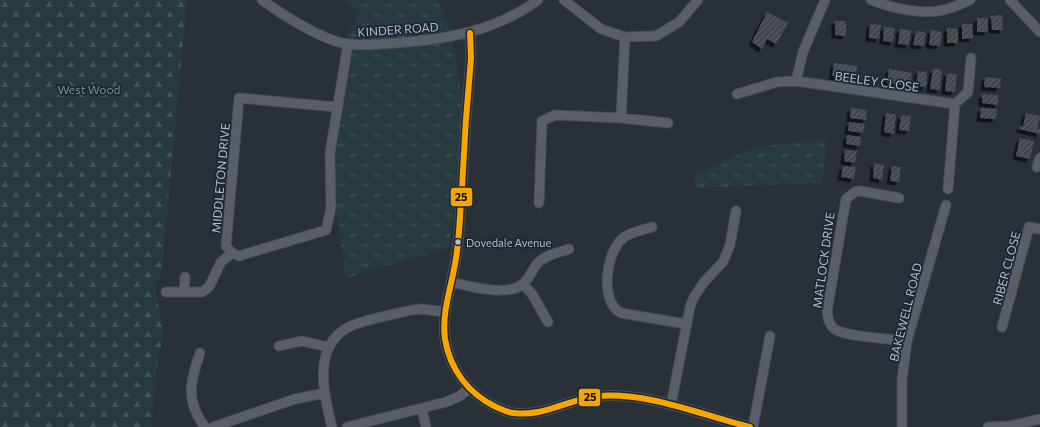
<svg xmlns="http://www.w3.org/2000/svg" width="1040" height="427" font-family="Commissioner,sans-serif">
<defs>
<pattern id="grass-tufts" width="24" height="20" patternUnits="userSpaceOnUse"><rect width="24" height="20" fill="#273a3e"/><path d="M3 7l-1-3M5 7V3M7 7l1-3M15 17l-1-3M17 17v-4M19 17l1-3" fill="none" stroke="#445559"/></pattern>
<pattern id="forest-firs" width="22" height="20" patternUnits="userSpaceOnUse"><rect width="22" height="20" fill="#273a3e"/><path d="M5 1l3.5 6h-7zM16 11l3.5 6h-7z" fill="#445559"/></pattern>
<pattern id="building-hatch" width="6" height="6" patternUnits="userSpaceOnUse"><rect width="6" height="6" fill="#444950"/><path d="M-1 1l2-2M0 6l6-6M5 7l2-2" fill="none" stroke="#5d6168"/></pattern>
<filter id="shadow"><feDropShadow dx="-3.5" dy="3.5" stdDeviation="0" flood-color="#0009"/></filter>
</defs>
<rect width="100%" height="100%" fill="#2a3038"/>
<path fill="url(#grass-tufts)" d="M340,0H438L452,33L462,96L454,212L449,248L346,278L336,211V152L343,108L346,39L359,11Z
M827,139L822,183L695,188V173L756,147Z"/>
<path fill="url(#forest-firs)" d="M0,0H187L161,277L155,283L163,335L158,360L151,427H0Z"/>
<path fill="url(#building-hatch)" filter="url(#shadow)" d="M767,12L788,23L776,44L767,39L762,49L752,42Z
M1002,15L1003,30H992L991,16Z
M977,18H988V32H977Z
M835,21H846V36L835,35Z
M870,24L881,25L879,39L869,38Z
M962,24H972L973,38L962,39Z
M884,27L895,28L893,42L883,41Z
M947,28L958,29V43H947Z
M900,29L911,30L909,45L898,44Z
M931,30L942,32L940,46L929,45Z
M916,31L926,32L924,46L913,45Z
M834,63L857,66L855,80L832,76Z
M889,69L912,73L910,86L887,83Z
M933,69L942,70L940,90L930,89Z
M918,71L927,72L926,87L916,86Z
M947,73L957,74L955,92L945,91Z
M985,77L1001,79L1000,88L984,87Z
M982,94L998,95V105L982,103Z
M851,108L867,110L866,120L850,118Z
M981,108L997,109L996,119L980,118Z
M886,113L896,114L894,134L884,132Z
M1026,113L1040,116L1037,129H1040V134L1019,129L1020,126H1023Z
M901,115L911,116L909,131L899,130Z
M849,122L865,124L863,133L848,131Z
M847,135L861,137L860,146L846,144Z
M1020,138L1034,141L1030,159L1016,156Z
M845,150L857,151L855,163L844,161Z
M874,163L884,165L882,180L873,178Z
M843,166L856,167L854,179L841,177Z
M892,166L901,167L899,182L890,181Z"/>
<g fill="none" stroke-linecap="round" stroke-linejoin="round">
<defs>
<path id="minor" d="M262,0C283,15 323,41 348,44C364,46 382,44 397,43C448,39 496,31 538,0
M564,0L601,29L625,37L656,36L679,22L698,0
M871,0C891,8 925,16 947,9C955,7 963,3 970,0
M1010,0L1040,32
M470,33L471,58C467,101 464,144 462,188C460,209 460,230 457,251C454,281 441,309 445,339C450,370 469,394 496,407C502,409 508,413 514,413C544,417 569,399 598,396C649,392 701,415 750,427
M796,81L803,52L825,0
M737,94L777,82L796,81L955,104L968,92L971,58
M336,107L239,98L226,246L232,253L239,256L326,230L331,208L330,153L348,44
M621,118L625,37
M1037,167L1040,158
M948,189L955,104
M899,198L860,191L855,192L846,199L827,311C828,318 829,326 836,330C849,337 891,339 907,341
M539,203L542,121L555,115L621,118L668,123
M652,227C643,230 630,232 623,238C606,252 599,302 621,313L686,324
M451,282C469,286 509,298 524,283C529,278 532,271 536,265C544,255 557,253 569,249
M523,284L532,294L548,322
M166,292H202L209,287L221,262L232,253
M184,292L185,277
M1002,327L1029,227L1040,229
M279,346L302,341L328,347
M200,353C190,382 185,401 205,427
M671,405L690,307L694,297L704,282L723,262L730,245L736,211
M422,409L426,427
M213,427L295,399L325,393
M332,427C324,396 312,348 347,328C360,320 396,314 412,310L422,309L445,312
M347,427L446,402L460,396L468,389
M753,427L770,336
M902,427V380L907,341L946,205
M988,427L1010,426L1040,419"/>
</defs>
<use href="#minor" stroke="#484c53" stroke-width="11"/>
<use href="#minor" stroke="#5a5e66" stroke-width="9"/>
<defs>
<path id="bus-1" d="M470,33L471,58C467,101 464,144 462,188C460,209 460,230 457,251C454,281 441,309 445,339C450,370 469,394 496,407C502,409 508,413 514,413C544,417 569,399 598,396C649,392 701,415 750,427"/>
</defs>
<use href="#bus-1" stroke="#1d2633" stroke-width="9"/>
<use href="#bus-1" stroke="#f7a600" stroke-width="6"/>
</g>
<circle fill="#b4bcc9" stroke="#1d2633" stroke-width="1.5" cx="458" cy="242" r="3.5"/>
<g text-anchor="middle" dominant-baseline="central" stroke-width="3.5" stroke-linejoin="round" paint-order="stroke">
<g font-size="11" fill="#b4bcc9" stroke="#1d2633" text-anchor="start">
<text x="466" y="242">Dovedale Avenue</text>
</g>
<g font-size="12" fill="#b4bcc9" stroke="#1d2633">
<text transform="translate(398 29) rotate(-4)">KINDER ROAD</text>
<text transform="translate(877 81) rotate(8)">BEELEY CLOSE</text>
<text transform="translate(220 178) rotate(-85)">MIDDLETON DRIVE</text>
<text transform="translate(823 260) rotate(-82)">MATLOCK DRIVE</text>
<text transform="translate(1006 268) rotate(-75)">RIBER CLOSE</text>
<text transform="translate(905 312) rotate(-76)">BAKEWELL ROAD</text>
</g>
<g font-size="12" fill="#6b9a76" stroke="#1d2633">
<text x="89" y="89">West Wood</text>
</g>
</g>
<g stroke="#1d2633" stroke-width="1.5">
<rect x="450" y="187" width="23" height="20" rx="4" fill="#f7a600"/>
<rect x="578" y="388" width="23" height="19" rx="4" fill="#f7a600"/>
</g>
<g font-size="11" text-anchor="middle" font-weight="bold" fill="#111">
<text x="461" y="201">25</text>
<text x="590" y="401">25</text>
</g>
</svg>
